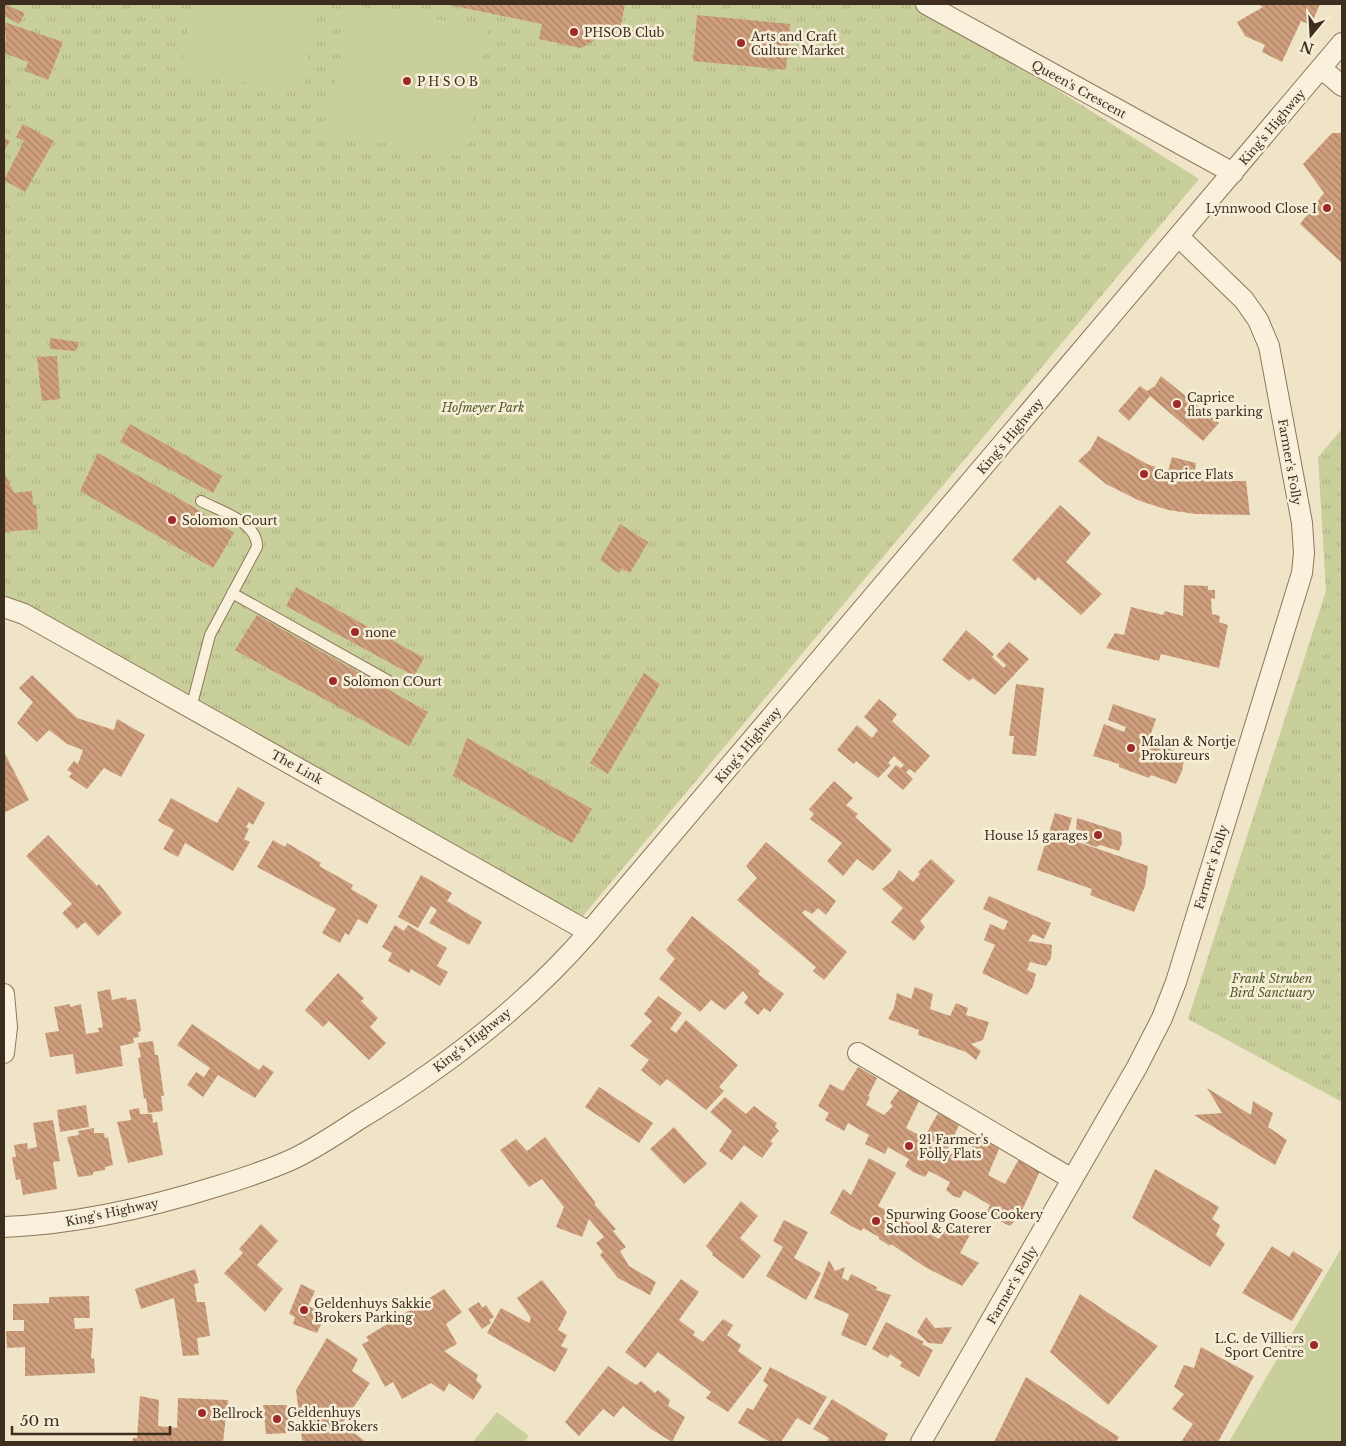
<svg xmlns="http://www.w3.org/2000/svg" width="1346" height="1446" font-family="'Libre Baskerville',serif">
<defs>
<pattern id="grass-tufts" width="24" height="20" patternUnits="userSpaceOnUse" patternTransform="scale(1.25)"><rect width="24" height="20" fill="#c9cf9b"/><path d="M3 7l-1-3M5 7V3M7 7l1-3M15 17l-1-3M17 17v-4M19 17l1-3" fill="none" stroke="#aeb285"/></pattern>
<pattern id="building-back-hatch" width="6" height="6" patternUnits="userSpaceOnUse" patternTransform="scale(1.25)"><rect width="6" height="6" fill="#cf9f7d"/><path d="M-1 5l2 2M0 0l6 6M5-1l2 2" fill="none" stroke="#a98266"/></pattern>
</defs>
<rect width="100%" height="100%" fill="#f0e4c8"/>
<path fill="url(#grass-tufts)" d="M4,4H921L1199,179L583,916L4,610Z
M1342,429V1102L1188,1019L1326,591L1318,457Z"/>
<path fill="#c9cf9b" d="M192,4H317L302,92L181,71Z
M349,5L488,28L466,157L327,133Z
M1342,1247V1442H1229Z
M497,1412L529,1436L524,1442H473Z"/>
<path fill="url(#building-back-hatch)" d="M4,4L25,13L19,24L4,16Z
M445,4H625L621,25L581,48L539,39L542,24Z
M1257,4H1320L1311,25L1301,21L1282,62L1262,52L1265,45L1245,36L1237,22L1263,7Z
M697,15L790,24L786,70L693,61Z
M4,22L63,42L48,80L25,71L28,62L4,53L6,37Z
M23,124L54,141L25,192L4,180L24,141L16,137Z
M1332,133H1342V263L1300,224L1324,193L1303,164Z
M4,138L10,141L4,151Z
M50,338L79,342L76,351L50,349Z
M57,356L60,399L42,401L37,357Z
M1161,376L1219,423L1203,441L1150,396L1129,421L1118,411L1140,386L1147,391L1155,386Z
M130,424L222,476L213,493L120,442Z
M1098,436L1147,464L1168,471L1172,457L1196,463L1194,477L1222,481H1246L1250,515L1196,514L1168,510L1140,501L1106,484L1078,461L1090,450Z
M98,453L192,506L234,533L213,568L80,491Z
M4,472L14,493L32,491L33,505H36L38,529L4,532Z
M1060,505L1091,533L1066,562L1102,594L1081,615L1038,577L1035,581L1012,560Z
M620,524L648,542L630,573L621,568L619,573L600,560Z
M1184,585L1208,586V590H1215V599L1211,598L1212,614L1220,616L1219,622L1228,625L1219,668L1161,654L1159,661L1106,648L1115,633L1124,635L1131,607L1163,615L1165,611L1183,616Z
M296,587L424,658L414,676L286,606Z
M257,615L428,712L409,746L235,650Z
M966,630L994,654L992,657L1004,668L1006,665L996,656L1009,642L1029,659L995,695L973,678L969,681L942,660Z
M644,673L660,684L608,774L590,763Z
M32,675L77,718L114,730L117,719L145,735L121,777L104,768L87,789L69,777L72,773L67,770L74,761L78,764L83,750L67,744L49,730L37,742L17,723L33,702L19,688Z
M1016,684L1044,688L1036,756L1012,754L1014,736H1009Z
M879,699L897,714L892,721L930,756L915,773L910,769L906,772L913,779L903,790L887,776L896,765L901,768L904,765L894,756L888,763L891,765L878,778L856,761L854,764L837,750L857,725L872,738L878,730L864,717Z
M1113,704L1156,719L1148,742L1185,754L1182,771L1176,784L1151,775L1149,778L1119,767V764L1093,756L1104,724L1124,732L1126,727L1108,720Z
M467,738L592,809L572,843L453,776Z
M4,752L29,800L4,813Z
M834,781L853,798L846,805L858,814L855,817L892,850L873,871L857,859L843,876L827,861L842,843L810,819L814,814L809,809Z
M238,787L265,803L253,825L249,822L246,827L249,829L244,839L250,842L233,871L185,843L178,857L163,849L174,830L158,821L171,798L217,823Z
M1055,813L1072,818L1066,838L1148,866L1145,886L1134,912L1090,895L1092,889L1037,870Z
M1077,818L1121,832L1122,843L1119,851L1100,845L1096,847L1074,839L1079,830L1076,829Z
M48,835L97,886L99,884L122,913L98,936L85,922L77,929L62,913L72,904L26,856Z
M273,840L285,847L287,843L321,863L319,866L353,885L351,889L378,905L367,924L358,919L349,935L345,933L340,943L322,933L336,909L257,867Z
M766,842L836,901L826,915L818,908L812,914L805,910L802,913L847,952L824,980L813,971L816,967L737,900L757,878L746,866Z
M931,859L955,881L920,921L925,927L914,941L891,922L903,908L882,889L893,880L899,870L913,882L920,874L918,872Z
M421,875L452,893L447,901L482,922L469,945L429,923L437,910L431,906L418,928L398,917Z
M989,896L1051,923L1044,939L1033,934L1028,941L1052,945L1051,958L1046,966L1030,962L1027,970L1036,974L1033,986L1027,995L982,973L995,945L984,940L990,924L1004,930L1008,921L983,909Z
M692,916L760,971L758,974L784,994L770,1012L764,1008L758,1015L744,1003L748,997L743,991L725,1010L711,1000L700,1012L659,979L675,959L666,950Z
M395,925L404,931L408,925L447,948L437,966L448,972L440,986L411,969L409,973L388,961L392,953L382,947Z
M338,973L364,998L361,1001L378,1018L370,1027L386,1043L369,1060L329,1021L323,1027L305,1010Z
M915,987L933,994L930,1009L950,1016L956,1003L968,1008L966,1015L989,1022L983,1040L971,1044L981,1051L976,1060L966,1052L918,1035L919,1030L888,1019L894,1008L897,993L911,999Z
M110,989L112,1000L126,997L127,1000L136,999L141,1031L138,1032L139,1037L133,1038L134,1043L120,1046L123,1066L76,1074L73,1054L50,1057L45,1033L59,1031L54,1007L70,1004V1007L81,1004L86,1034L99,1032L98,1028L103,1027L97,992Z
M658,996L682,1013L670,1029L676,1033L686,1020L738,1065L719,1087L724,1091L706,1110L667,1079L660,1086L641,1070L649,1060L630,1046L652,1021L644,1014Z
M192,1024L259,1070L263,1065L274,1072L255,1098L218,1075L203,1097L187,1085L196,1072L204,1077L210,1068L177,1045Z
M153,1041L155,1055H158L164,1096H161L163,1111L148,1113L146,1098L144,1099L138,1058L141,1057L138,1043Z
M858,1067L877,1078L868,1096L870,1097L866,1105L884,1115L893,1106L890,1103L899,1090L919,1101L906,1128L924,1138L938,1113L959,1125L947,1151L964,1161L978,1136L999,1149L988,1175L1005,1184L1019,1159L1040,1171L1020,1215L1010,1226L986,1214L990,1205L964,1190L960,1198L953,1196L946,1190L950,1182L929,1171L925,1177L913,1172L905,1166L909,1159L888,1147L885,1154L865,1144L869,1135L848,1123L844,1131L825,1120L829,1113L818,1106L830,1084L843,1091Z
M599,1087L653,1123L639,1143L585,1107Z
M1207,1088L1251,1115L1253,1101L1273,1113L1268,1127L1287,1140L1275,1165L1194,1115L1222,1113Z
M725,1097L746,1114L754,1106L777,1123L775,1127L779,1131L770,1141L773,1143L762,1158L744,1145L732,1160L719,1151L732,1131L710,1112Z
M86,1105L89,1127L60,1132L57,1110Z
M139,1108L140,1114H152L153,1123L157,1122L163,1155L128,1163L117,1122L131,1120L129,1110Z
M53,1120L60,1161L53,1162L57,1189L23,1195L20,1179L16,1180L12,1157H16L14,1145L27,1143L28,1149L37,1147L33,1123Z
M674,1127L707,1164L684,1184L650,1149Z
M94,1128V1133H104L105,1138L108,1137L113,1165L105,1167V1170L93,1172V1175L78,1177L67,1137L79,1135L78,1131Z
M545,1137L595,1202V1205L616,1229L613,1231L626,1247L620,1251L629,1266L656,1282L650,1295L618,1278L600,1255L603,1252L596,1243L604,1237L589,1219L582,1237L556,1227L564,1207L542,1179L529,1187L500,1150L516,1139L527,1151Z
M869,1158L896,1173L878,1206L888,1211L889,1207L910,1219L908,1222L939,1239L950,1220L971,1233L960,1253L979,1263L962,1286L925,1267L891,1244L890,1246L879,1239V1237L863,1228L861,1231L851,1226L830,1213L843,1189L851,1195Z
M1155,1169L1219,1207L1212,1219L1220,1225L1216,1235L1225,1244L1210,1267L1132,1218Z
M741,1201L758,1216L740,1238L761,1256L743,1279L712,1255L713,1253L706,1246Z
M784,1220L808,1232L794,1258L821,1273L806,1300L766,1276L783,1247L773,1241Z
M261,1224L278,1241L257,1265L283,1289L265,1312L224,1273L243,1253L239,1249Z
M1272,1246L1289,1257L1293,1251L1323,1270L1292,1321L1242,1293Z
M829,1260L835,1271L845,1267L842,1278L848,1281L851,1274L877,1287L876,1290L891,1295L866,1346L841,1335L849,1314L814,1298Z
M195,1269L199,1283L194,1284L197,1302H205L210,1336L197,1338L199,1355L183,1356L174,1298L141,1309L135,1289Z
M681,1279L699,1292L679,1320L695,1332L693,1335L703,1342L723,1319L733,1325L727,1335L741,1345L738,1351L762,1368L728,1412L706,1398L711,1392L658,1352L645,1368L625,1352Z
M542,1280L567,1312L558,1330L567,1335L561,1346L568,1349L555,1372L487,1333L501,1308L529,1323L531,1318L517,1298Z
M301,1284L315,1291L308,1306L326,1314L317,1333L293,1324L295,1317L289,1314Z
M444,1289L462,1312L446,1324L457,1344L444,1351L478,1375L476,1380L482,1386L473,1400L449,1383L444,1392L431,1383L402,1399L393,1382L385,1387L362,1344L369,1341L366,1337Z
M1080,1294L1158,1346L1108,1405L1050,1352Z
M89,1296L90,1318H74L75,1329L93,1328L91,1359L94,1358L95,1373L25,1376V1347L7,1348L6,1331H24V1320H13V1304L49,1303V1297Z
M479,1302L482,1308L486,1305L494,1317L489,1320L491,1323L482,1329L468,1309Z
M926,1317L935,1328L952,1327L942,1344L928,1343L917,1332Z
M886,1322L924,1342L922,1344L933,1350L919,1377L900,1366L902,1362L890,1354L888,1358L872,1349Z
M327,1338L358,1359L352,1371L370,1383L342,1424L366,1442H305L302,1440L296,1390Z
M1201,1347L1254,1376L1218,1442H1181L1193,1424L1172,1409L1184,1394L1174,1387L1184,1365L1194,1368Z
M608,1366L636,1385L641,1381L655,1393L658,1390L670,1400L668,1406L685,1417L672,1442L651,1429L623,1406L614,1417L603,1409L579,1436L565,1422Z
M770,1367L827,1397L810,1425L797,1418L781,1442H770L738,1423L747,1408L753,1410L768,1385L763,1381Z
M1026,1377L1119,1437L1116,1442H994Z
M140,1396L159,1400L158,1426L177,1428L178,1398L228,1400L223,1442H132L133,1438H137Z
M832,1399L888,1434L884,1442H827L829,1438L813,1429Z
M263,1405H287L290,1433L266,1434Z"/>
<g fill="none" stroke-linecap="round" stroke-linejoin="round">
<defs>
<path id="service" d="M232,593L389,681
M191,708L210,635L257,547C258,522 220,511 201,501"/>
<path id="minor" d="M926,4L1233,173
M1321,68L1342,86
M4,607L24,614L589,932
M4,994L7,1027L4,1053
M858,1053L1072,1179
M4,1227C78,1224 148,1208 218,1186C244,1178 269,1170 293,1159C316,1148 337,1134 358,1120C443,1069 524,1007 589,932L1342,43
M921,1442L1137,1067L1162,1018L1176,982L1302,573L1304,553L1302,523L1269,346L1258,320L1244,300L1179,237"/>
</defs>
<use href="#service" stroke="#8d765c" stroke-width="12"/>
<use href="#minor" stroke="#8d765c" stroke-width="22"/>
<use href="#service" stroke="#faf1dc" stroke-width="10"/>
<use href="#minor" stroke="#faf1dc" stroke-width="20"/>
</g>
<g fill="#9e2a2b" stroke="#f7eed8" stroke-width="2">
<circle cx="574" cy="32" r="5"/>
<circle cx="741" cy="43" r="5"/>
<circle cx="407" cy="81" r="5"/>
<circle cx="1327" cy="208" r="5"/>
<circle cx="1177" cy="404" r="5"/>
<circle cx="1144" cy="474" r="5"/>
<circle cx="172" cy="520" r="5"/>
<circle cx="355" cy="632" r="5"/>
<circle cx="333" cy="681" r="5"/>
<circle cx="1131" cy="748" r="5"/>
<circle cx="1098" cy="835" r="5"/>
<circle cx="909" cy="1146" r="5"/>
<circle cx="876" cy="1221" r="5"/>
<circle cx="304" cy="1310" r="5"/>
<circle cx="1314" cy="1345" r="5"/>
<circle cx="202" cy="1413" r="5"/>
<circle cx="277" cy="1419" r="5"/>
</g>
<g text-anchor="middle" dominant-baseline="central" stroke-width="5" stroke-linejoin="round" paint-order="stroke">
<g font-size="12" fill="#3d2e20" stroke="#f7eed8" text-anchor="start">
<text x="584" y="32">PHSOB Club</text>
<text x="751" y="36">Arts and Craft<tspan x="751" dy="14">Culture Market</tspan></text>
<text x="417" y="81">P H S O B</text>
<text x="1317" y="208" text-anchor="end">Lynnwood Close I</text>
<text x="1187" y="397">Caprice<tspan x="1187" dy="14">flats parking</tspan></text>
<text x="1154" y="474">Caprice Flats</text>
<text x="182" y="520">Solomon Court</text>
<text x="365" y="632">none</text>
<text x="343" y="681">Solomon COurt</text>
<text x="1141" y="741">Malan &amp; Nortje<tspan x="1141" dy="14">Prokureurs</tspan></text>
<text x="1088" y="835" text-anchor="end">House 15 garages</text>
<text x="919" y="1139">21 Farmer's<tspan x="919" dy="14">Folly Flats</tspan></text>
<text x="886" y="1214">Spurwing Goose Cookery<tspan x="886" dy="14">School &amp; Caterer</tspan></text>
<text x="314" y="1303">Geldenhuys Sakkie<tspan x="314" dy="14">Brokers Parking</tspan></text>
<text x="1304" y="1338" text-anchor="end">L.C. de Villiers<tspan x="1304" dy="14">Sport Centre</tspan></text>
<text x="287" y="1412">Geldenhuys<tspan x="287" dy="14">Sakkie Brokers</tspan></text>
<text x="212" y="1413">Bellrock</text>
</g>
<g font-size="12" fill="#3d2e20" stroke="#f7eed8">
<text transform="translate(1079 89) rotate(29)">Queen's Crescent</text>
<text transform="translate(1272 127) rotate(-50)">King's Highway</text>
<text transform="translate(1010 436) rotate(-50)">King's Highway</text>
<text transform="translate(1290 462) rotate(80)">Farmer's Folly</text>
<text transform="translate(748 745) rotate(-50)">King's Highway</text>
<text transform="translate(297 767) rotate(29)">The Link</text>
<text transform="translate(1211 867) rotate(-73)">Farmer's Folly</text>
<text transform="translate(472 1040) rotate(-38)">King's Highway</text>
<text transform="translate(112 1212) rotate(-12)">King's Highway</text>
<text transform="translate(1012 1285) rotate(-60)">Farmer's Folly</text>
</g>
<g font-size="12" font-style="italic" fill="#4d5a26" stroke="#f7eed8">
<text x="483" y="407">Hofmeyer Park</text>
<text x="1272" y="978">Frank Struben<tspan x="1272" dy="14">Bird Sanctuary</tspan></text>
</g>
</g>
<rect width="1346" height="1446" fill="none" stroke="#3d2e20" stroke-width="10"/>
<g transform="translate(1311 35) rotate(198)" stroke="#f7eed8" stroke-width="4" paint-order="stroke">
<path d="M0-4L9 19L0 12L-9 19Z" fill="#3d2e20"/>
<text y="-8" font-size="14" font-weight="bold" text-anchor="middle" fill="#3d2e20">N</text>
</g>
<path d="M12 1426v8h158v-8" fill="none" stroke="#3d2e20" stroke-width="2.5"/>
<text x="20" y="1426" font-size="15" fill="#3d2e20" stroke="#f7eed8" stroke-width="4" paint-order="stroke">50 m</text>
</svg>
